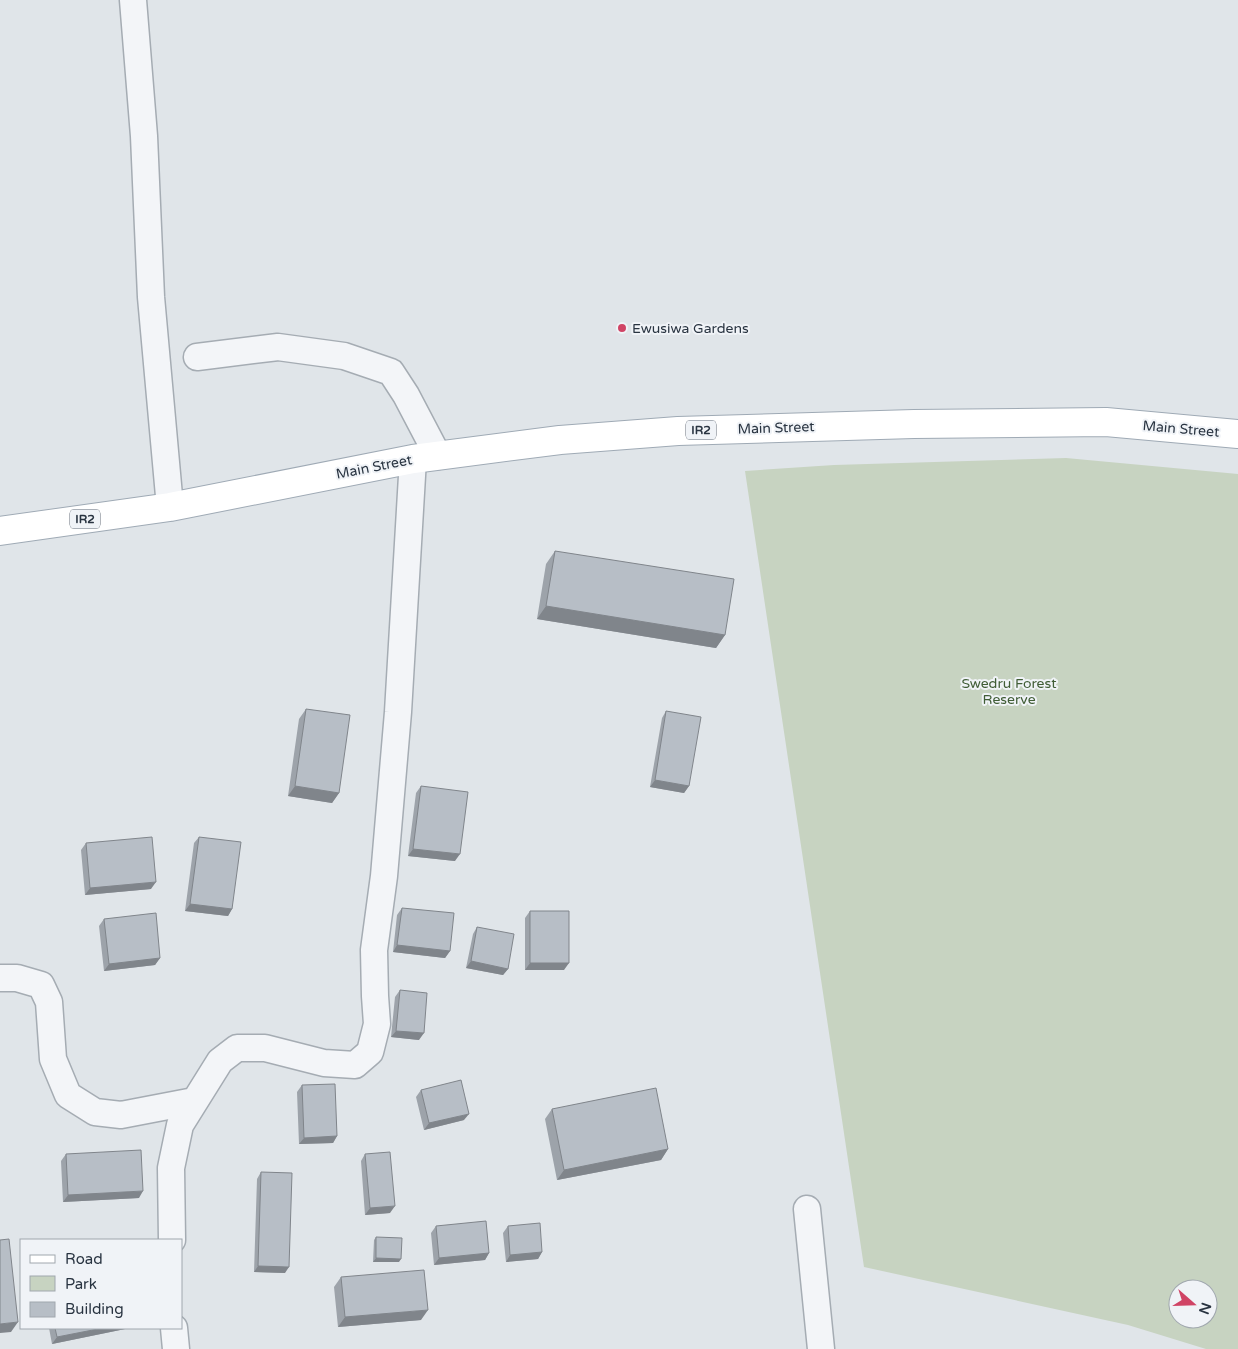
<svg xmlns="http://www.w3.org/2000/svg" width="1238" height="1349" font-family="'Varela Round',sans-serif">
<rect width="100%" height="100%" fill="#e0e5e9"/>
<path fill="#c7d3c1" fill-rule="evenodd" d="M1066,458L1238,474V1349H1206L1128,1325L864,1267L745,471L834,465ZM1178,1289H1208V1319H1178Z"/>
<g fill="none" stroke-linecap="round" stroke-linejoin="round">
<defs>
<path id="minor" d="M133,0L144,136L151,297L170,507
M197,357L278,347L344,356L391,372L406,395L438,456
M0,978H17L41,985L49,1002L53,1059L68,1095L95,1112L121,1115L194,1101
M807,1209L821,1349
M172,1240L171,1168L180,1125L220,1061L237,1048H265L324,1063L355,1065L370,1052L377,1024L375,996L374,950L384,876L398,712L413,459
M174,1328L176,1349"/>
<path id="major" d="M0,531L170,507L413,459L560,440L678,431L914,424L1106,422L1238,434"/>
</defs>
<use href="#minor" stroke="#a5acb3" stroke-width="29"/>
<use href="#major" stroke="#9faab5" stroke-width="30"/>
<use href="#minor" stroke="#f3f5f8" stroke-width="26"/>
<use href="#major" stroke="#fff" stroke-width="28"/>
</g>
<path fill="#9da3aa" d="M555,551L725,635L716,648L537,619L546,564Z
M306,709L339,793L332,803L288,796L299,719Z
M666,711L689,786L684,793L650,787L662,718Z
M421,786L455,861L408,856L416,793Z
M199,837L232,909L228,916L185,911L194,843Z
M86,843L151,889L85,895L81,850Z
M402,908L450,951L445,958L393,952L397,915Z
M530,911L564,970H525V918Z
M104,919L160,958L155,965L104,971L99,926Z
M477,927L508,969L503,975L466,968L473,934Z
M400,990L419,1040L391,1037L395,997Z
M302,1085L337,1136L333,1143L299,1144L297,1092Z
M421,1090L464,1120L424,1130L416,1097Z
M552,1109L668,1149L661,1160L557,1180L545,1119Z
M66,1154L139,1198L63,1202L61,1161Z
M365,1154L390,1213L365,1215L361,1161Z
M261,1172L285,1273L254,1272L257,1179Z
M436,1226L489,1253L485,1260L434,1265L431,1233Z
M508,1226L542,1252L538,1259L506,1262L503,1233Z
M376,1237L399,1262H373L374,1240Z
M341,1277L421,1320L338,1327L334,1287Z
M49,1328H126L125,1329L52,1344Z"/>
<path fill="#80858b" d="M546,606L725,635L716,648L537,619Z
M655,780L689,786L684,793L650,787Z
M295,786L339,793L332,803L288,796Z
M413,849L460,854L455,861L408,856Z
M156,882L151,889L85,895L90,888Z
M190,904L232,909L228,916L185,911Z
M397,945L450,951L445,958L393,952Z
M160,958L155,965L104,971L109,964Z
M471,961L508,969L503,975L466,968Z
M530,963H569L564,970H525Z
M396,1031L424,1033L419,1040L391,1037Z
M469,1114L464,1120L424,1130L429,1123Z
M337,1136L333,1143L299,1144L304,1138Z
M668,1149L661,1160L557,1180L564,1170Z
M143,1191L139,1198L63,1202L68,1195Z
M395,1206L390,1213L365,1215L370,1208Z
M542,1252L538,1259L506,1262L510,1255Z
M489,1253L485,1260L434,1265L439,1258Z
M376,1258L401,1259L399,1262H373Z
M258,1266L289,1267L285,1273L254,1272Z
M428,1310L421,1320L338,1327L345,1317Z
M18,1322L11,1332L0,1333V1324Z
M103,1328H126L125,1329L52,1344L57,1337Z"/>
<path fill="#b7bec6" stroke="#80858b" d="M555,551L734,579L725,635L546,606Z
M306,709L350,715L339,793L295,786Z
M666,711L701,717L689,786L655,780Z
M421,786L468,792L460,854L413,849Z
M152,837L156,882L90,888L86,843Z
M199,837L241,842L232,909L190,904Z
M402,908L454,913L450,951L397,945Z
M530,911H569V963H530Z
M156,913L160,958L109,964L104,919Z
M477,927L514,934L508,969L471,961Z
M400,990L427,993L424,1033L396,1031Z
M461,1080L469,1114L429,1123L421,1090Z
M335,1084L337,1136L304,1138L302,1085Z
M656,1088L668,1149L564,1170L552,1109Z
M141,1150L143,1191L68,1195L66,1154Z
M390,1152L395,1206L370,1208L365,1154Z
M261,1172L292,1173L289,1267L258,1266Z
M486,1221L489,1253L439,1258L436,1226Z
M540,1223L542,1252L510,1255L508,1226Z
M376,1237L402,1238L401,1259L376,1258Z
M9,1239L18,1322L0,1324V1240Z
M424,1270L428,1310L345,1317L341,1277Z
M55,1328H103L57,1337Z"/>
<circle fill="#d04465" stroke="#f0f3f7" stroke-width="2" cx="622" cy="328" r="5"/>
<g text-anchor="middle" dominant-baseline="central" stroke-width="4" stroke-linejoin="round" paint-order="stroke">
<g fill="#f0f3f7" stroke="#656d78" stroke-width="1">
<rect x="686" y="420.5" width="30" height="19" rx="4"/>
<rect x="70" y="509.5" width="30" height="19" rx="4"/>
</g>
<g font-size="12" font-weight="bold" fill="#293441">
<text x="701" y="430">IR2</text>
<text x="85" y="519">IR2</text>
</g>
<g font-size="14" fill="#293441" stroke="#f0f3f7" text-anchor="start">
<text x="632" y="328">Ewusiwa Gardens</text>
</g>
<g font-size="14" fill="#293441" stroke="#f0f3f7">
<text transform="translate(776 428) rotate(-2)">Main Street</text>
<text transform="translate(1181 429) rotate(5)">Main Street</text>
<text transform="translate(374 467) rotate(-11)">Main Street</text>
</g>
<g font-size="14" fill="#405d36" stroke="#f0f3f7">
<text x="1009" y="683">Swedru Forest<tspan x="1009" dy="16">Reserve</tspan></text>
</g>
</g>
<rect x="20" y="1239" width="162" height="90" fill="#f0f3f7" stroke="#a0a7ae"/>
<rect x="30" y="1255" width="25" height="8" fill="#ffffff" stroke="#a0a7ae"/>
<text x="65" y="1264" font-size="15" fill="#293441">Road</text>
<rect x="30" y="1276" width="25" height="15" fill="#c7d3c1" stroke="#a0a7ae"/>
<text x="65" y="1289" font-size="15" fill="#293441">Park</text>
<rect x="30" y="1302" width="25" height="15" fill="#b7bec6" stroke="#a0a7ae"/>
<text x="65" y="1314" font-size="15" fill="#293441">Building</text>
<g transform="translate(1193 1304) rotate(110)"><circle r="24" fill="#f0f3f7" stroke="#a0a7ae"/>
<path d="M0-4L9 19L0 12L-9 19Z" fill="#d04465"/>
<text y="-8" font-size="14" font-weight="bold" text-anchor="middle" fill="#293441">N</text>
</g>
</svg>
